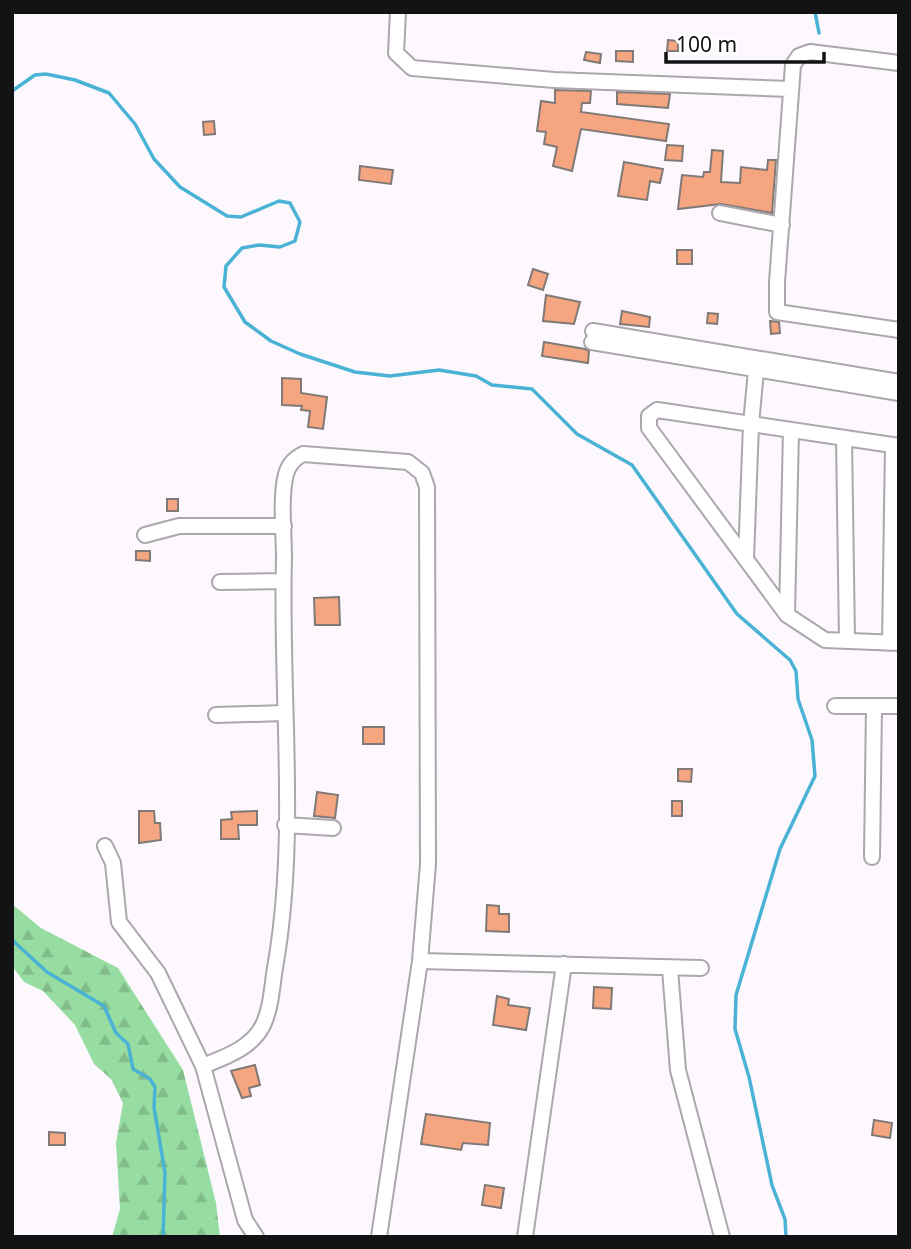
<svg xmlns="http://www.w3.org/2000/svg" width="911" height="1249" font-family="'Noto Sans',sans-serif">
<defs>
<pattern id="forest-firs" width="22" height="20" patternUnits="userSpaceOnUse" patternTransform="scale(1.75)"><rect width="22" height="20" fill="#97dca1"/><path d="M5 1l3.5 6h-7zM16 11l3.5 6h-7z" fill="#81bc8a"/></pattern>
</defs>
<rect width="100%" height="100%" fill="#fcf8fe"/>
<path fill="url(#forest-firs)" d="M12,904L41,928L118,968L183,1070L216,1203L220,1237H112L120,1209L116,1143L123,1103L111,1079L94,1064L75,1025L43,991L24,982L12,966Z"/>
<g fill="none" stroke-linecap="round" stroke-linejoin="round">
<path stroke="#49b2d5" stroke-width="3.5" d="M815,12L819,33
M12,91L35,75L46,74L75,80L109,93L135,124L154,159L180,187L227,216L241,217L279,201L290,203L300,222L295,241L280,247L259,245L242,248L226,266L224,287L245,322L271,341L300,354L355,372L390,376L439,370L476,376L492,385L532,389L577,434L632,465L737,614L790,660L796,671L798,699L812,740L815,776L780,849L736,995L735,1029L749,1077L772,1185L785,1219L786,1237
M12,940L47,972L104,1006L116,1033L128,1044L133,1069L150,1079L155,1087L154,1107L165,1173L163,1237"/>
</g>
<path fill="#f5a57f" stroke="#807976" stroke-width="2" d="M668,40L678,41V51H667Z
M616,51H633V62L616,61Z
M586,52L601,54L600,63L584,60Z
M555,90L591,91L590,103H582L581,112L669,124L666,141L581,129L572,171L553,166L557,147L544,144L546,132L537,131L541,101L555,103Z
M617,92L670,94L668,108L617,104Z
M214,121L215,134L204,135L203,122Z
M667,145L683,146L682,161L665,160Z
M712,150L723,151L721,182L740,183L741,167L767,170L768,160H776L772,213L721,204L678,209L682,175L703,177L704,172H710Z
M624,162L663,169L660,183L650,181L647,200L618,196Z
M360,166L393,170L391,184L359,180Z
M677,250H692V264H677Z
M533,269L548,274L543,290L528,285Z
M546,295L580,302L574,324L543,321Z
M622,311L650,317L649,327L620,324Z
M708,313L718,314L717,324L707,323Z
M770,321L779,322L780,333L771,334Z
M544,342L585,349L589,351L588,363L542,356Z
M282,378L301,379V393L327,397L323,429L308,427L310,411L301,410L302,406L282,405Z
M167,499H178V511H167Z
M136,551H150V561L136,560Z
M339,597L340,625H315L314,598Z
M363,727H384V744H363Z
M678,769H692L691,782L678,781Z
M317,792L338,795L335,818L314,816Z
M672,801H682V816H672Z
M139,811H154L155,823H160L161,840L139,843Z
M257,811V825H238L239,839H221V820L232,819L231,812Z
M487,905L499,906V914H509V932L486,931Z
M594,987L612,988L611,1009L593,1008Z
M497,996L509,999L508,1005L530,1008L526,1030L493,1025Z
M255,1065L260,1085L249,1088L251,1096L242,1098L231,1071Z
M426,1114L490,1123L488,1145L463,1143L461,1150L421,1144Z
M874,1120L892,1123L890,1138L872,1135Z
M49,1132L65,1133V1145H49Z
M485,1185L504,1188L501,1208L482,1205Z"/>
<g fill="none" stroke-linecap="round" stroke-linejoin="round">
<defs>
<path id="minor" d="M398,12L396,53L412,68L554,80L790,89
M899,63L810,52L799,56L793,65L777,282V312L899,330
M720,213L782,225
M593,331L899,382
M592,342L899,393
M844,438L847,641
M899,446L657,410L649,416V428L787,615L825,640L899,643
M145,535L179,526H284
M746,559L751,424L757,360
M220,582L283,581
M787,615L791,430
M890,643L893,445
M835,706H899
M216,715L284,713
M285,825L333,828
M105,846L113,863L119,922L158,973L203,1066L245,1220L256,1237
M872,857L874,706
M420,961L701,968
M670,969L678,1070L722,1237
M203,1066C225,1057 252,1048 263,1025C272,1006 272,983 276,962C298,831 280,692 284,559C284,534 280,497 286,474C289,464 294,459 303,454L408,462L422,473L427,487L428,864L420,961L379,1237
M525,1237L564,964"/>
</defs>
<use href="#minor" stroke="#aba7ad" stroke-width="18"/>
<use href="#minor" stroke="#fff" stroke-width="14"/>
</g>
<rect width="911" height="1249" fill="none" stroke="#131214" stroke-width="28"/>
<path d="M666 52v10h158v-10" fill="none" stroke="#131214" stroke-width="3.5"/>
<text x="676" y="52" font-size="21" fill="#131214" stroke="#ffffff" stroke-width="5" paint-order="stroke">100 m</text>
</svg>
